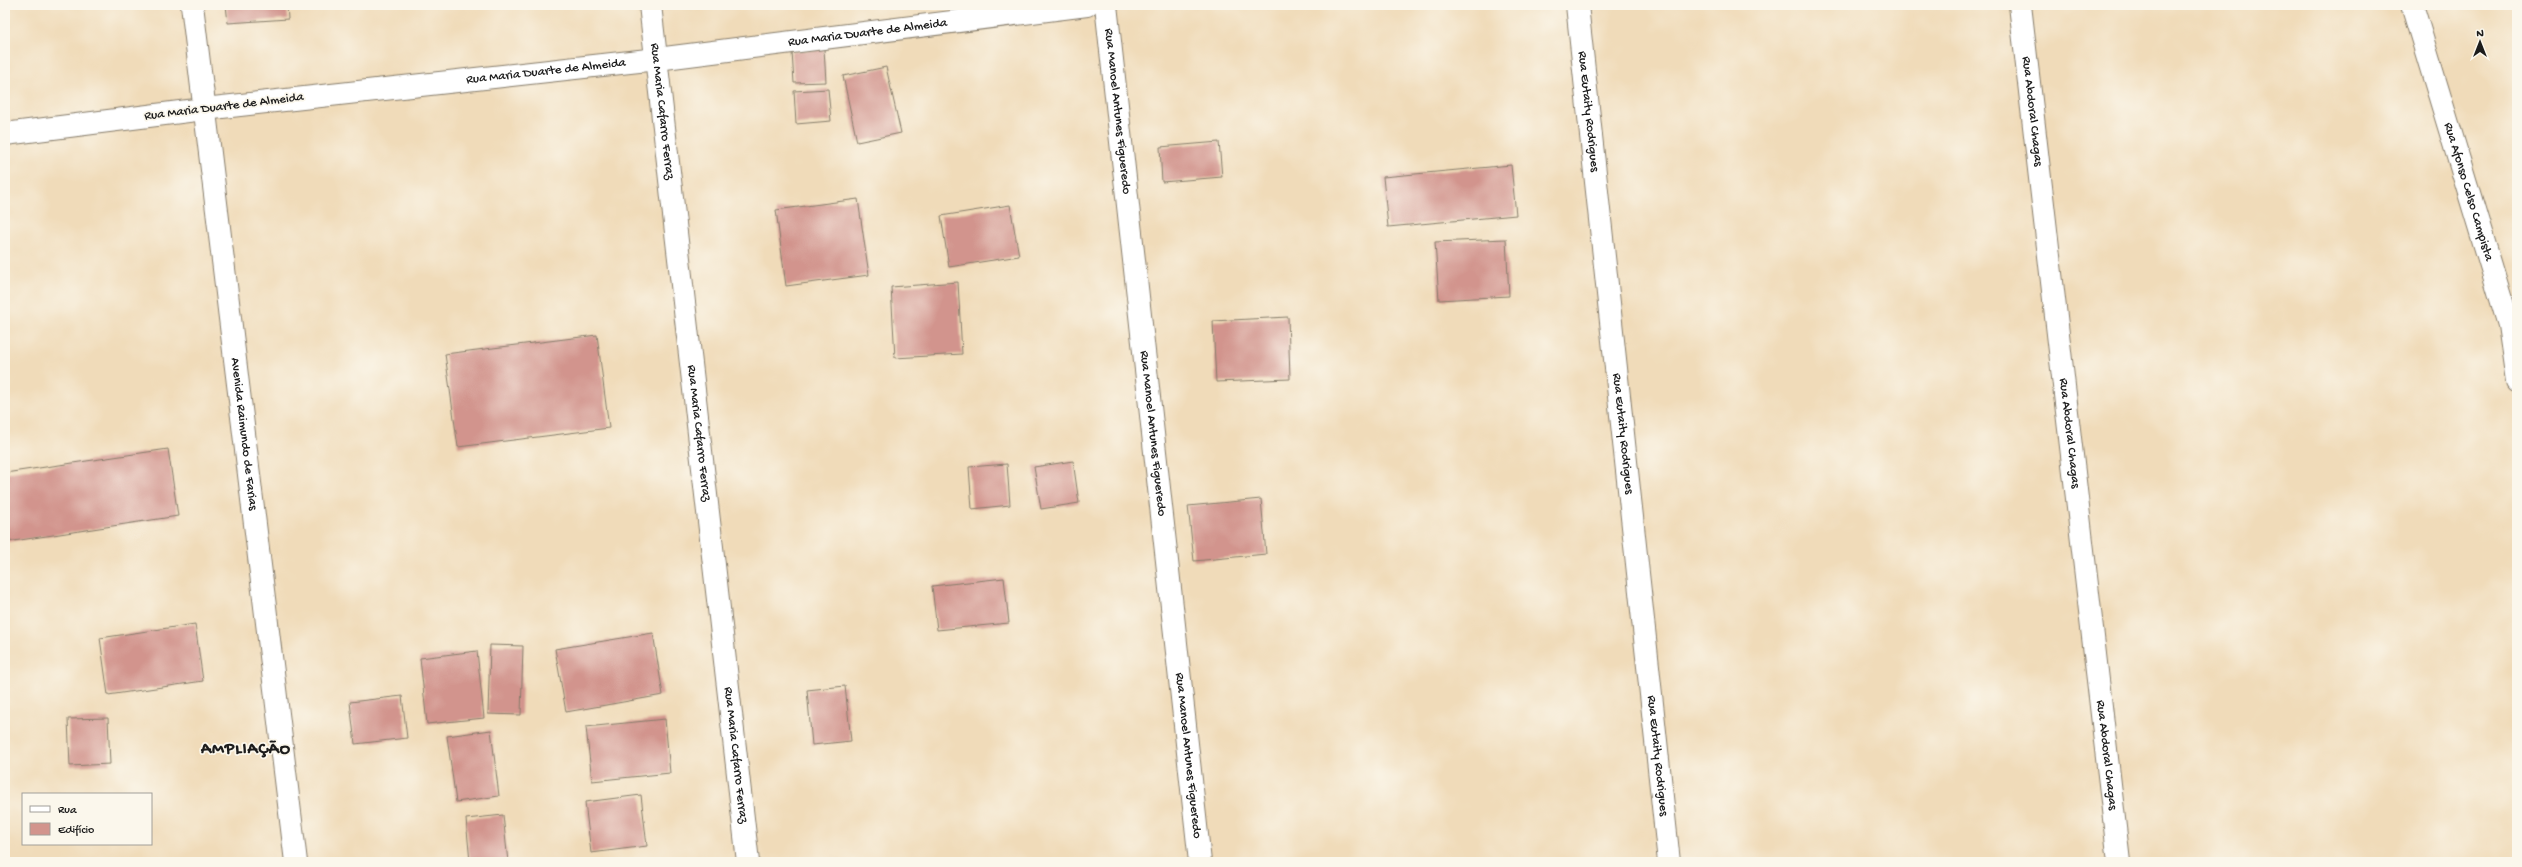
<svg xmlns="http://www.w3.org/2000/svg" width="2522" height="867" font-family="'Gochi Hand',sans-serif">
<rect width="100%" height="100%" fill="#fbf7ec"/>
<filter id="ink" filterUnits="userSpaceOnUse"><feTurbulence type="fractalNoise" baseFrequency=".025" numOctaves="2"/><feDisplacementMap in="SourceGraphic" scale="8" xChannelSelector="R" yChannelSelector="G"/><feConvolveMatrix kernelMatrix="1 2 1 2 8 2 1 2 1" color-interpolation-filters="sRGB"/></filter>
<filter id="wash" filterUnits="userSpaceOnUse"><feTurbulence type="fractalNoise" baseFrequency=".012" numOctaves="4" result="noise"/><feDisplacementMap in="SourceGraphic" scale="16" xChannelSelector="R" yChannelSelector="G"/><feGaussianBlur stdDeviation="0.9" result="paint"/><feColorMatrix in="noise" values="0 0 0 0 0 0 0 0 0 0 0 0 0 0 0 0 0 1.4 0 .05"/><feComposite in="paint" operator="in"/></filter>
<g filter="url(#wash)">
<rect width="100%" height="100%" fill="#f0dbb9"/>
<g id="blocks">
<path fill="#d2948d" d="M226,5H287L288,19L228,23Z
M824,49L826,82L794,83L792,52Z
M886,67L901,133L857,142L843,76Z
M828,89L831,121L796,124L794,91Z
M1219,142L1222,177L1162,182L1160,147Z
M1511,165L1516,215L1388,227L1383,177Z
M858,199L869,275L786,286L776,210Z
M1010,205L1019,256L949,267L941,216Z
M1506,239L1509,296L1439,300L1435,242Z
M958,282L962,354L895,358L891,287Z
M1288,317L1290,379L1216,382L1213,321Z
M597,335L609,428L458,447L445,354Z
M168,449L178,516L7,542L5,527V473Z
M1073,461L1079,503L1041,509L1034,467Z
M1007,464L1010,505L972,509L969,467Z
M1261,499L1266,554L1194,561L1188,506Z
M1004,578L1009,623L937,630L932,586Z
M195,624L203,681L108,695L100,638Z
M653,633L663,695L566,712L555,649Z
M490,645L523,646L521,715L488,714Z
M477,651L484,718L427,724L420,658Z
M845,686L851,741L812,745L807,690Z
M402,696L407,738L355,744L350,702Z
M108,718L110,764L70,766L68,719Z
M665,719L670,773L592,781L586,727Z
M491,730L499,796L456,802L447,736Z
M641,795L647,846L591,853L585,802Z
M503,815L508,862H470L466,819Z"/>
</g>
</g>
<g filter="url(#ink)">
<use href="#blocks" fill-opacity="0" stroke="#867c6a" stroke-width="1"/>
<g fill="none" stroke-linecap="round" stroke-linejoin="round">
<defs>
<g id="street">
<path id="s1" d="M650,5L748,862"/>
<path id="s2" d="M1106,5L1200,862"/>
<path id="s3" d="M1577,5L1669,862"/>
<path id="s4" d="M2020,5L2119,862"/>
<path id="s5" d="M2412,5L2509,325L2517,381"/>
<path id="s6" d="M204,109L657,59L1087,5"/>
</g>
<g id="secondary">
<path id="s7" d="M192,5L296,862"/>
<path d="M5,134L204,109"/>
</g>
</defs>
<use href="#street" stroke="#867c6a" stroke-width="24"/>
<use href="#secondary" stroke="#867c6a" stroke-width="24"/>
<use href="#street" stroke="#fff" stroke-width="22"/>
<use href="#secondary" stroke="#fff" stroke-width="22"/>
</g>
</g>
<g text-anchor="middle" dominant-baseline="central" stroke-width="3.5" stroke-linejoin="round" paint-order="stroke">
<g font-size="13" fill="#1c1c1c" stroke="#fbf7ec">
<text stroke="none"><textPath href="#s6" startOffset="668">Rua Maria Duarte de Almeida</textPath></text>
<text stroke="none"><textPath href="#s6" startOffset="344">Rua Maria Duarte de Almeida</textPath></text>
<text transform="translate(224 107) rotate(-7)">Rua Maria Duarte de Almeida</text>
<text stroke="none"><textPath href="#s2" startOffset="107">Rua Manoel Antunes Figueredo</textPath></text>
<text stroke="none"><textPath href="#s3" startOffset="107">Rua Eutaity Rodrigues</textPath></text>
<text stroke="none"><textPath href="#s1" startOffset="107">Rua Maria Cafarro Ferraz</textPath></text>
<text stroke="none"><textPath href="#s4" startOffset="107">Rua Abdoral Chagas</textPath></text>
<text stroke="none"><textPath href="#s5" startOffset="195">Rua Afonso Celso Campista</textPath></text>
<text stroke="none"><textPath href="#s1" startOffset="431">Rua Maria Cafarro Ferraz</textPath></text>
<text stroke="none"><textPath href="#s2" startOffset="431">Rua Manoel Antunes Figueredo</textPath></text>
<text stroke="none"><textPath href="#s7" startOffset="432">Avenida Raimundo de Farias</textPath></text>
<text stroke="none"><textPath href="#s3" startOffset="431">Rua Eutaity Rodrigues</textPath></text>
<text stroke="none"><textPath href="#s4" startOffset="431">Rua Abdoral Chagas</textPath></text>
<text stroke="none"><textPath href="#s1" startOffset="755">Rua Maria Cafarro Ferraz</textPath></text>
<text stroke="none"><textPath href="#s4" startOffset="755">Rua Abdoral Chagas</textPath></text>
<text stroke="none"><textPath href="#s2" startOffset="755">Rua Manoel Antunes Figueredo</textPath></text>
<text stroke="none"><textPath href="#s3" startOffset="755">Rua Eutaity Rodrigues</textPath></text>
</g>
<g font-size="17" font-weight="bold" letter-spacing="1" fill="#1c1c1c" stroke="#fbf7ec">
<text x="246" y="750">AMPLIAÇÃO</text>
</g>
</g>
<rect width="2522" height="867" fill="none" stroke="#fbf7ec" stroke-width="20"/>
<rect x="22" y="793" width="130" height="52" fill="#fbf7ec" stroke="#a29f99"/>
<rect x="30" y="806" width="20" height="6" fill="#ffffff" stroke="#a29f99"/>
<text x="58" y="813" font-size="12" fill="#1c1c1c">Rua</text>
<rect x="30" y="823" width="20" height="12" fill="#d2948d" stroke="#a29f99"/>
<text x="58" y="833" font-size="12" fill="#1c1c1c">Edifício</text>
<g transform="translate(2480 42)" stroke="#fbf7ec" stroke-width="3" paint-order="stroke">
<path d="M0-3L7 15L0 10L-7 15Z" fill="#1c1c1c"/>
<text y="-6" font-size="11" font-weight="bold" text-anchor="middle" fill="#1c1c1c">N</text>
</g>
</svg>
